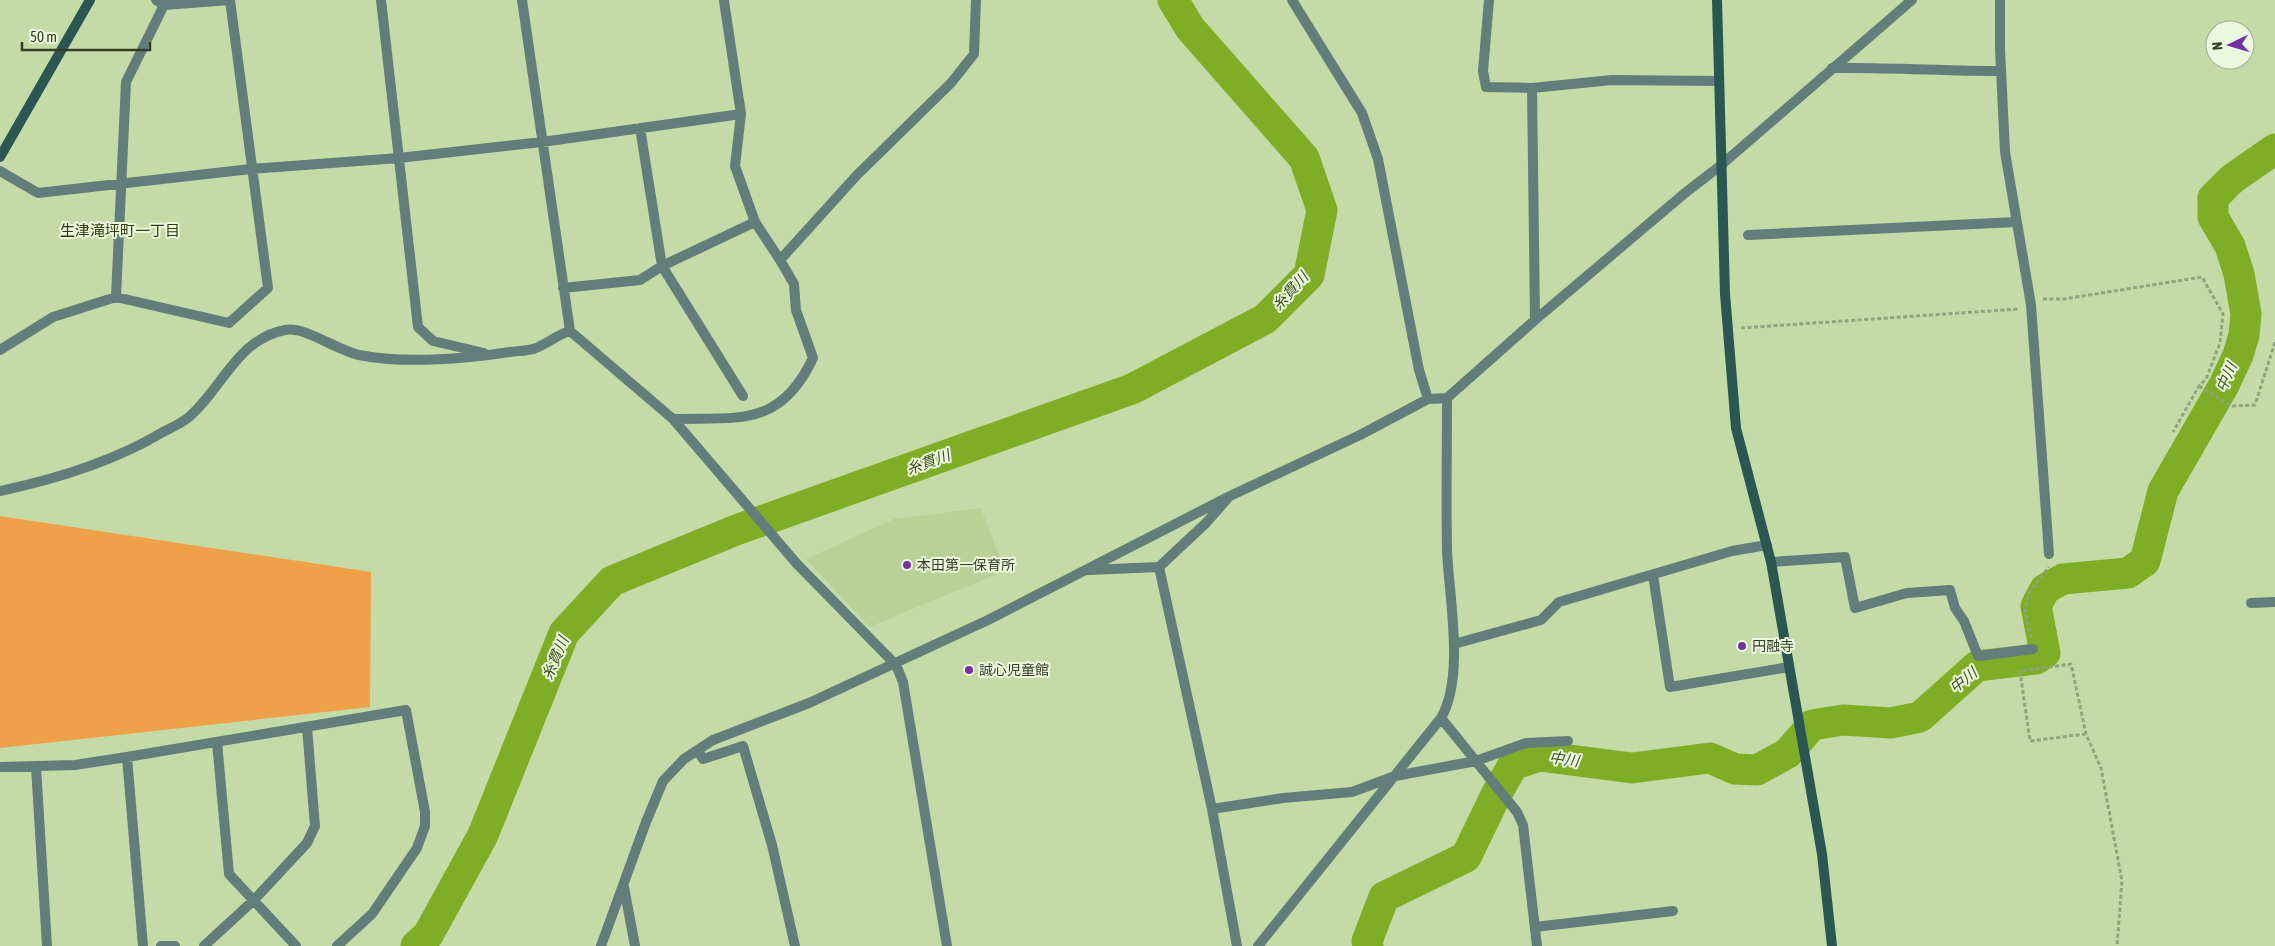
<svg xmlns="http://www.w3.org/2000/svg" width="2275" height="946" font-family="'Asap Condensed','Noto Sans JP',sans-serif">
<rect width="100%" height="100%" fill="#c4dba7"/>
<path fill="#b8d197" d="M981,508L1005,571L869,627L806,559L894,519Z"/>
<path fill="#eea148" d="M0,516L371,572L370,707L0,748Z"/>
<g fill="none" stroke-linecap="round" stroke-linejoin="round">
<path stroke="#80ad26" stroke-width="31" d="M416,946L428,935L483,835L564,633L612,581L736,530L1132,389L1265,319L1309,275L1322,210L1304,158L1190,28L1173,0
M1368,946L1367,941L1384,897L1466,857L1496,795L1513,765L1539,756L1632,768L1710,758L1735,769L1757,770L1788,753L1812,725L1843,720L1891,723L1920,717L1977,666L2036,659L2045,653L2036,606L2045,589L2063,579L2128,573L2145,561L2163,491L2224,385L2238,355L2244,335L2246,314L2239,274L2230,246L2213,217V198L2232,179L2275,149"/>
<path stroke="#91a37a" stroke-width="3" stroke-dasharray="4 2.5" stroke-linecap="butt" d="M2043,299H2064L2202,277L2223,314L2220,343L2206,379L2199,386L2173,432
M1741,328L2019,309
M2199,386L2231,406L2255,405L2275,342
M2031,638L2025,609L2030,591L2049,567
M2086,734L2030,741L2020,671L2071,664L2086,734L2101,768L2122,881L2117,946"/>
<path stroke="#627e7b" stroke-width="10" d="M1832,68C1888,67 1945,71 2001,71
M1771,562L1845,557L1855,608L1907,593L1950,590L1955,608L1964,621L1978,656L2033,649"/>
<path stroke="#627e7b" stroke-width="10" d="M156,0L164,5L230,0
M381,0L418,327L433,341L484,353
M522,0L570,331L673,419L797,564L896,665L903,682L947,946
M1292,0L1362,113L1378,159L1419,370L1428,399
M1489,0L1483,71L1486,87L1532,88L1535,320
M2000,0V49L2005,152L2031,305L2049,554
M1532,88L1612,80L1719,81
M741,114L735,166L755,222
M640,128L662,266L743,396
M0,171L38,193L251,169L399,158L542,142L741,114L724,1
M1748,235L2016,222
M563,288L640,280L662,266L755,222L780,260
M116,297L126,82L164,5
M0,350L53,317L116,297L229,323L268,288L230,0
M673,419C739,417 780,428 813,358L796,310L794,284L780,260L857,175L951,83L974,54L976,0
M0,491C57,479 113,462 163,432C171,428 182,423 189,417C222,389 237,339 285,330C305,326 336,350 359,355C403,364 465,359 510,352C518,351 528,351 536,348C548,343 557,335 570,331
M1159,567L1206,523L1227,499
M1089,570L1159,567L1212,809L1237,946
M1653,575L1670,687L1789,667
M2251,603L2275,602
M1454,644L1541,620L1559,602L1732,551L1767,545
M1441,718L1517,812L1523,825L1537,946
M217,742L229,874L296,946
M698,750L703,759L743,746L772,845L795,946
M127,757L143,946
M0,767L75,765L127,757L406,710L425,812V826L417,848L372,914L337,946
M36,767L47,946
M1212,809L1283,798L1352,792L1395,776L1476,761L1526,743L1568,741
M624,887L635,946
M1535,927L1673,911
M161,946H175
M204,946L254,900L307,843L315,826L307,727
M601,946L646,822L663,781L684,759L713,740L809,703L988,620L1230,496L1360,435L1428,399L1447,398L1535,320L1685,193L1720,166L1912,0
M1258,946L1441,718C1465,677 1449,598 1447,550C1446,499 1447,448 1447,398"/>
<path stroke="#2a5752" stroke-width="10" d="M1717,0L1725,294L1736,428L1771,562L1822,854L1832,946
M0,157L90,0"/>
</g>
<g fill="#7431a5" stroke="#ecf8dd" stroke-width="2">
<circle cx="907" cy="565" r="5"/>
<circle cx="1742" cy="646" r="5"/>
<circle cx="969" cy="670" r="5"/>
</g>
<g text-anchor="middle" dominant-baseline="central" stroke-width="4" stroke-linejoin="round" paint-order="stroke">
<g font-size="14" fill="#343d28" stroke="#ecf8dd" text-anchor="start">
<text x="917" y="565">本田第一保育所</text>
<text x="1752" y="646">円融寺</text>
<text x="979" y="670">誠心児童館</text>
</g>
<g font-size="15" fill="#2c3d0e" stroke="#ecf8dd">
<text x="120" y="230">生津滝坪町一丁目</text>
</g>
<g font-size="15" font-style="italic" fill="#3c4f1d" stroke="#ecf8dd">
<text transform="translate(1290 291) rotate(-48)">糸貫川</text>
<text transform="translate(2226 377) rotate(-66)">中川</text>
<text transform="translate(928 462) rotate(-20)">糸貫川</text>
<text transform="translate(555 658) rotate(-67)">糸貫川</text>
<text transform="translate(1963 680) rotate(-39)">中川</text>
<text transform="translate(1564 759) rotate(8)">中川</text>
</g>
</g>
<g transform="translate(2230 45) rotate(265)"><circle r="24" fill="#ecf8dd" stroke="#a2ad95"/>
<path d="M0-4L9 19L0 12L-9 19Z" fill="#7431a5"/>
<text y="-8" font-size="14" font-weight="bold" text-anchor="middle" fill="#343d28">N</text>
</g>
<path d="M22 42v8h128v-8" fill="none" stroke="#343d28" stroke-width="2.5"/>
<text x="30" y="42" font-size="15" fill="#343d28" stroke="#ecf8dd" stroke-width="4" paint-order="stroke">50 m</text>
</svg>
